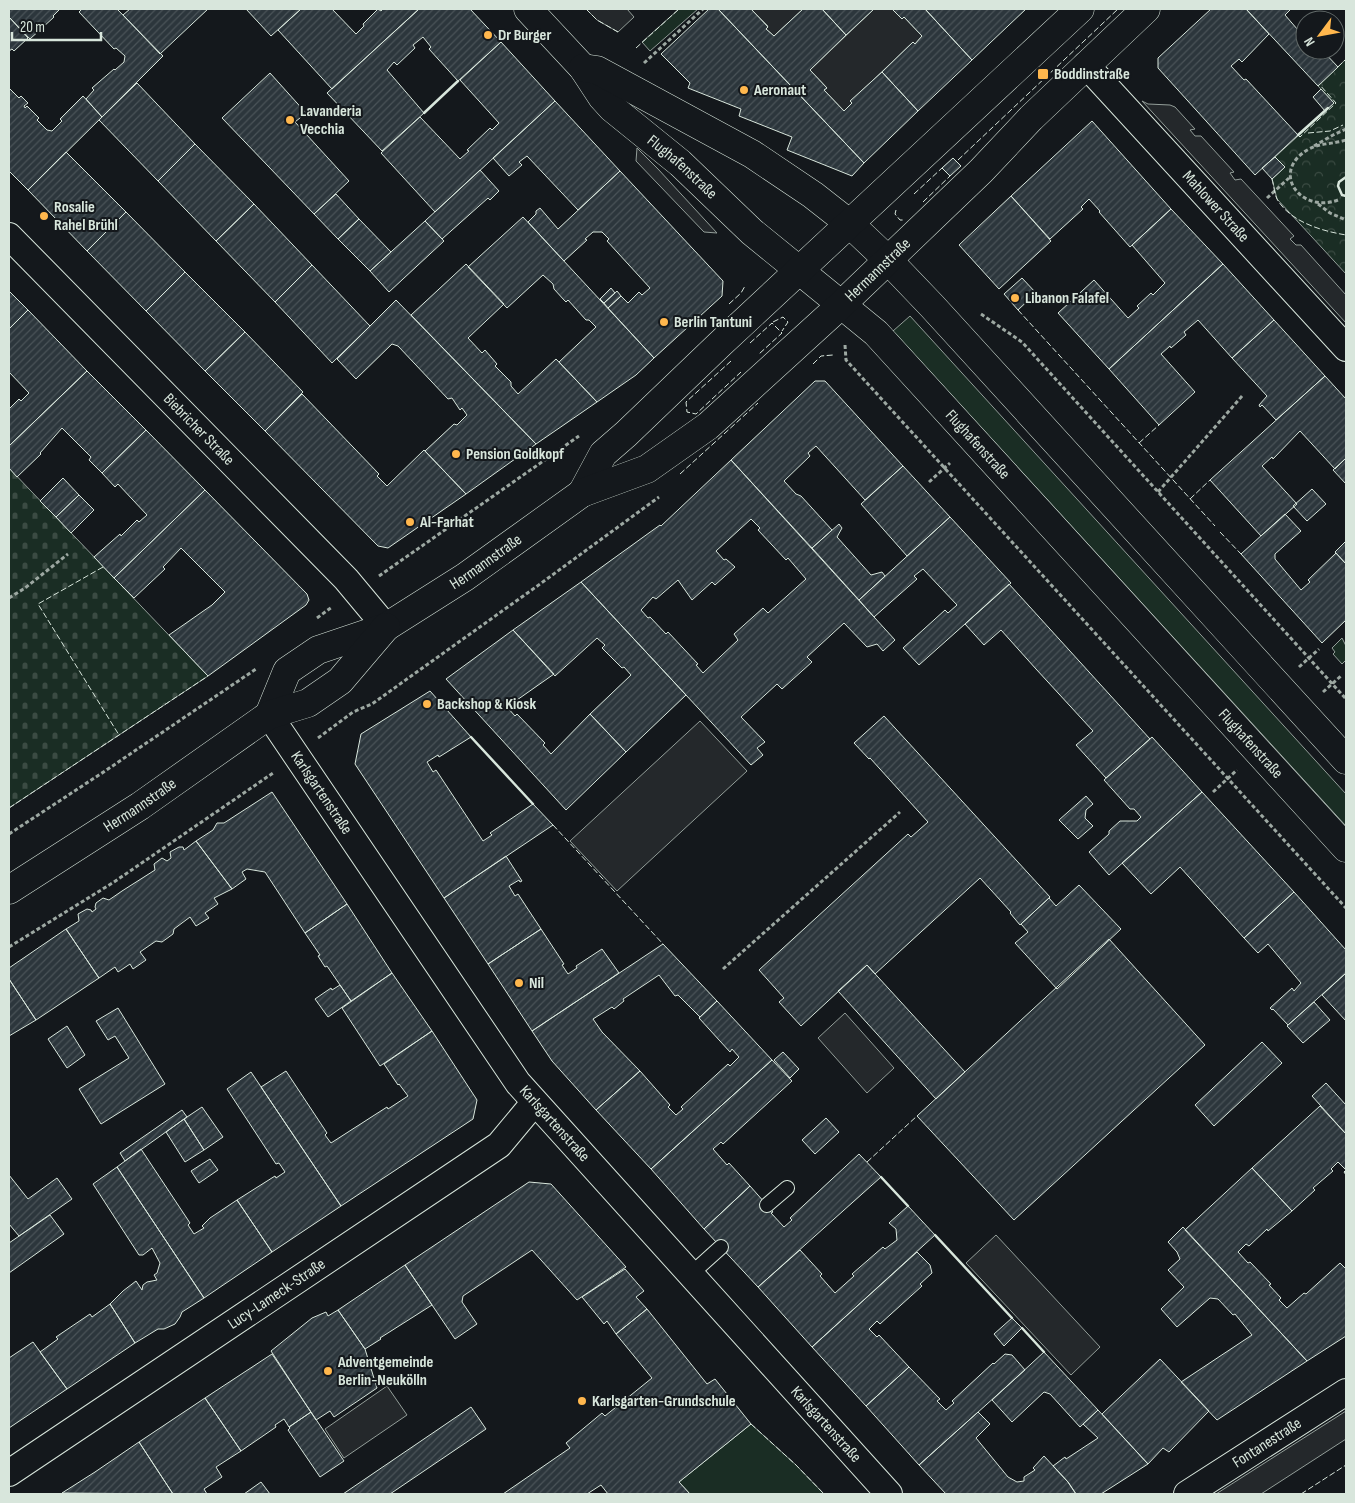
<svg xmlns="http://www.w3.org/2000/svg" width="1355" height="1503" font-family="'Sofia Sans Condensed',sans-serif">
<defs>
<pattern id="cemetery-stones" width="16" height="16" patternUnits="userSpaceOnUse" patternTransform="scale(1.25)"><rect width="16" height="16" fill="#1a2d24"/><path d="M2 7V4a2 2 0 0 1 4 0v3zM10 15v-3a2 2 0 0 1 4 0v3z" fill="#3b4b43"/></pattern>
<pattern id="park-crowns" width="20" height="18" patternUnits="userSpaceOnUse" patternTransform="scale(1.25)"><rect width="20" height="18" fill="#1a2d24"/><path d="M2 6a3 3 0 1 1 6 0M12 15a3 3 0 1 1 6 0" fill="none" stroke="#3b4b43"/></pattern>
<pattern id="building-hatch" width="6" height="6" patternUnits="userSpaceOnUse" patternTransform="scale(1.25)"><rect width="6" height="6" fill="#2c363c"/><path d="M-1 1l2-2M0 6l6-6M5 7l2-2" fill="none" stroke="#4a5358"/></pattern>
</defs>
<rect width="100%" height="100%" fill="#14181c"/>
<path fill="#1a2d24" stroke="#939e99" d="M679,9H698L650,51L642,42Z
M910,316L1346,794V826L893,331Z
M1342,638L1346,646V660L1342,664L1333,654L1335,652L1332,648Z
M751,1424L796,1465L824,1494H690L679,1482Z"/>
<path fill="url(#cemetery-stones)" stroke="#939e99" d="M9,468L208,676L9,808Z"/>
<path fill="url(#park-crowns)" stroke="#939e99" d="M1346,59V274L1277,199L1272,179L1285,167L1275,157L1334,103L1318,86Z"/>
<path fill="#24282b" stroke="#939e99" d="M586,9H627L634,17L618,32L597,20Z
M751,9H803L774,36L766,29L768,26Z
M874,9H892L902,19L904,17L922,36L915,44L912,43L851,101L852,103L844,111L824,90L827,88L810,70Z
M1142,101L1148,104L1170,105L1175,107L1195,129L1190,130L1195,136H1201L1234,172L1230,173L1235,180L1241,179L1294,236L1290,239L1296,245H1301L1346,295V323Z
M637,148L658,169L717,233L704,232L636,161Z
M700,721L747,771L617,891L570,841Z
M845,1013L894,1068L867,1093L818,1038Z
M996,1235L1100,1347L1071,1375L966,1263Z
M387,1386L407,1415L344,1458L325,1429Z
M1346,1411V1439L1261,1494H1216Z"/>
<path fill="url(#building-hatch)" stroke="#d8e6dc" fill-rule="evenodd" d="M9,9H60L53,16L54,17L30,39L9,17Z
M80,9H117L163,56L102,117L86,99L94,90L92,88L114,69L115,70L124,62L125,56L116,48L114,49L79,12L81,10Z
M130,9H208L160,54L123,15Z
M246,9H301L271,36Z
M301,9H332L356,34L364,26L363,24L378,9L381,11L383,9H419L332,89L278,30Z
M419,9H470L501,42L458,81L429,49L431,47L423,37L413,45L415,48L397,65L394,62L387,70L424,113L382,151L327,93Z
M709,9H718L864,163L852,176L787,150L792,137L739,116L741,109L688,88L690,83L661,54Z
M718,9H751L768,27L766,29L774,36L803,9H822L846,35L810,70L827,88L824,90L844,111L852,103L850,101L882,72L918,111L864,163Z
M822,9H874L846,35Z
M892,9H925L972,60L918,111L882,72L913,42L915,44L922,36L904,17L902,19Z
M925,9H1026L972,60Z
M1211,9H1246L1269,34L1242,62L1239,59L1231,66L1244,80L1246,79L1298,135L1255,175L1158,68V58Z
M1246,9H1291L1285,15L1298,30L1299,29L1305,35V50H1322L1338,67L1318,86Z
M9,17L28,38L14,51L12,49L9,51Z
M501,42L555,101L435,212L381,153L420,117L460,159L469,151L467,150L490,128L492,130L499,123L460,80Z
M270,73L306,113L295,122L349,181L314,214L222,118Z
M137,83L195,144L158,181L99,120Z
M9,88L19,98L21,96L28,103L24,106L25,108L27,106L39,118L37,120L47,130L52,131L62,121L60,119L83,96L102,117L28,190L9,171Z
M1321,89L1334,103L1325,111L1313,97Z
M555,101L620,171L578,210L527,156L519,162L522,165L509,176L493,158Z
M1092,121L1171,209L1130,247L1099,212L1100,211L1089,199L1081,207L1083,209L1050,239L1011,196Z
M195,144L254,204L216,241L158,181Z
M66,152L126,212L87,251L28,190Z
M1275,157L1285,167L1272,179L1262,168Z
M953,158L961,166L950,176L942,168Z
M480,170L499,191L490,200L488,198L442,239L425,221Z
M620,171L723,281L722,296L654,358L608,308L621,296L628,303L639,292L642,295L650,288L607,241L609,239L602,232H593L585,239L587,240L564,261L528,222L536,214V211L540,208L558,229Z
M336,194L359,219L338,239L314,214Z
M1011,196L1051,241L999,289L959,245Z
M254,204L312,265L275,302L216,241Z
M1171,209L1223,264L1109,369L1058,313L1094,280L1128,318L1139,308L1137,306L1151,293L1153,295L1165,283L1132,245Z
M126,212L185,272L146,311L87,251Z
M523,217L654,358L636,375L597,402L559,362L596,327L589,320H586L568,300L566,302L564,300L554,289L553,284L543,275L507,308L468,267Z
M359,219L391,252L370,271L338,239Z
M425,221L444,241L389,292L370,271Z
M466,264L504,304L468,338L482,353L485,350L497,364L495,366L511,382V386L518,394L556,359L597,402L536,444L411,315Z
M1223,264L1274,320L1232,358L1198,320L1184,332L1186,335L1171,348L1170,346L1161,354L1195,392L1159,425L1109,369Z
M312,265L370,326L332,363L275,302Z
M185,272L245,332L205,371L146,311Z
M1022,278L1036,293L1018,310L1004,294Z
M611,288L615,293L604,303L600,299Z
M9,291L28,310L9,329Z
M617,291L621,296L608,308L604,303Z
M396,300L536,444L466,494L425,451L454,424L457,425L467,415L462,408L460,410L452,398L448,399L398,346L392,344L356,379L337,359Z
M28,310L87,371L9,446V409L19,399L21,401L29,393L9,372V329Z
M1274,320L1325,376L1276,420L1262,405L1260,407L1259,405L1267,396L1232,358Z
M245,332L303,392L265,431L205,371Z
M87,371L146,430L102,473L89,460L91,457L62,428L40,453L41,454L17,477L9,468V446Z
M1325,376L1346,399V458L1335,469L1300,431L1273,459L1272,457L1262,466L1297,504L1261,536L1210,480Z
M815,381H825L903,466L865,500L816,446L808,453L810,456L784,481L796,494L801,496L832,530L812,548L731,460Z
M302,394L379,474L377,476L387,486L424,450L466,494L388,548L378,546L265,431Z
M146,430L205,490L114,578L94,557L120,534L121,536L137,520L139,522L147,515L118,484L115,487L102,473Z
M1346,458V484L1333,470Z
M731,460L895,640L883,651L877,644L867,647L844,623L807,657L812,662L782,689L777,684L741,717L765,742L757,748L763,755L751,765L581,582L660,525L661,526ZM751,519L760,528L758,530L786,560L788,558L806,579L768,613L763,608L734,634L738,640L703,673L696,665L698,664L668,632L666,634L650,617L648,618L641,610L653,597L656,599L678,580L692,600L712,582L715,585L735,567L726,559L724,560L716,551Z
M903,466L950,517L907,556L861,504Z
M63,478L79,495L56,517L40,501Z
M1312,489L1326,504L1307,521L1293,506Z
M205,490L307,594L309,600L306,605L208,676L169,635L212,605L225,592L181,548L163,567L165,569L134,598L114,578Z
M79,495L94,510L71,533L56,517Z
M1285,514L1301,531L1275,554V559L1301,590L1310,582L1308,580L1336,553L1346,564V620L1322,643L1241,554Z
M950,517L1011,583L919,665L903,648L945,610L948,613L957,605L923,569L914,576L917,579L874,617L859,600Z
M839,524L842,528L837,537L871,575L882,572L885,576L859,600L812,548Z
M1346,541V564L1335,552Z
M581,582L686,695L626,752L590,714L631,675L624,667L622,668L602,648L605,645L597,638L555,676L513,630Z
M1009,584L1150,739L1106,778L1076,745L1093,731L1036,669L1001,630L984,645L965,624Z
M513,630L554,674L507,707L515,716L517,714L545,743L543,745L551,754L590,714L626,752L566,810L446,679Z
M430,691L471,737L439,757L438,755L427,762L433,772L436,770L483,841L492,835L490,833L533,804L553,825L444,898L355,764L361,734Z
M884,716L1050,897L1020,925L1010,913L1011,912L980,878L875,974L867,965L801,1026L779,1002L784,998L759,970L908,834L911,837L928,822L870,758L869,759L854,743Z
M1152,737L1202,792L1109,875L1089,852L1109,834V831L1120,821H1137L1141,817L1134,809H1130L1104,780Z
M272,792L347,904L305,933L265,872L247,869L242,872L246,879L232,889L196,841L213,830L217,823H224Z
M1202,792L1294,892L1244,938L1180,867L1151,894L1122,863Z
M1086,796L1093,804L1086,810L1085,818L1093,826L1078,839L1059,820Z
M196,841L232,889L214,898L218,904L205,913L209,918L196,926L190,917L174,929L173,934L162,942L156,941L140,952L146,960L133,969L130,964L118,972L115,967L99,978L66,929L79,921L78,914L87,909L91,910L92,912L96,909L95,907L96,903L103,898L109,900L122,891L155,870L154,864L162,858L167,861L171,858L170,852L179,847H183L184,850Z
M506,856L522,881L520,882L519,880L509,886L515,896L518,894L541,929L488,964L444,898Z
M1079,885L1121,929L1057,989L1015,943L1028,932L1021,924L1049,898L1056,906Z
M1294,892L1346,950V973L1288,1025L1273,1009L1272,1010L1270,1008L1292,988L1294,991L1301,983L1268,944L1258,953L1244,938Z
M347,904L392,973L351,1001L327,966L325,967L318,956L320,955L305,933Z
M66,929L99,978L36,1020L9,979V968Z
M541,929L564,964L562,965L568,974L577,968L576,966L602,949L619,973L532,1031L488,964Z
M1109,939L1205,1045L1014,1220L917,1116Z
M663,944L717,1001L700,1017L678,995L675,996L659,975L623,999L624,1001L614,1009L612,1007L593,1019L602,1032L640,1071L596,1110L552,1061L532,1031Z
M867,965L965,1072L936,1099L838,991Z
M392,973L432,1031L380,1066L342,1008Z
M1346,973V1021L1322,995Z
M9,979L36,1020L9,1036Z
M340,985L351,1001L328,1017L315,999L331,988L332,990Z
M717,1001L772,1060L651,1169L596,1110L640,1071L670,1105L668,1107L676,1115L683,1109L681,1107L728,1064L730,1066L739,1057L732,1049L730,1052L699,1018Z
M1314,1002L1330,1020L1303,1043L1287,1026Z
M118,1008L165,1084L101,1124L79,1089L129,1058L115,1036L108,1040L96,1021Z
M67,1026L85,1055L67,1068L48,1039Z
M432,1031L477,1100L473,1119L341,1206L261,1087L286,1071L327,1133L325,1135L331,1143L387,1107L388,1109L408,1096L399,1084L398,1085L384,1064Z
M1262,1042L1282,1063L1214,1126L1195,1105Z
M783,1052L799,1069L790,1078L774,1060Z
M772,1060L792,1081L723,1144L721,1142L713,1149L727,1165L729,1163L750,1186L704,1229L651,1169Z
M251,1072L341,1206L272,1252L237,1200L275,1176L276,1178L285,1172L279,1163L276,1164L227,1089Z
M1326,1083L1346,1105V1134L1312,1096Z
M1320,1106L1346,1134V1175L1344,1172L1346,1170L1338,1162L1331,1169L1333,1171L1313,1188L1315,1190L1292,1211L1252,1168Z
M202,1107L223,1137L204,1150L184,1119Z
M182,1110L187,1117L125,1161L120,1153Z
M826,1118L839,1132L815,1154L802,1140Z
M184,1119L204,1150L185,1162L166,1132Z
M141,1149L190,1223L188,1225L194,1234L204,1228L202,1226L210,1218L237,1200L272,1252L204,1298L117,1167Z
M859,1154L881,1177L758,1287L704,1229L750,1186L773,1212L771,1213L784,1227L792,1220L790,1218Z
M210,1159L218,1170L199,1183L191,1171Z
M117,1167L204,1298L182,1312L180,1317L175,1324L164,1329H158L135,1343L110,1304L123,1291L136,1281L142,1290L143,1285L147,1282L157,1280L154,1275L157,1273L160,1263L152,1248L143,1255H139L93,1184Z
M1252,1168L1292,1211L1268,1231L1267,1229L1249,1246L1246,1244L1238,1252L1248,1263L1250,1262L1271,1284L1269,1285L1281,1298L1279,1300L1287,1308L1304,1293L1306,1294L1340,1263L1346,1269V1336L1307,1361L1185,1230Z
M9,1175L28,1199L57,1178L72,1199L19,1236L9,1224Z
M529,1182L551,1184L626,1267L577,1300L532,1250L463,1296L462,1302L477,1324L455,1339L405,1265Z
M908,1206L935,1235L812,1347L758,1287L800,1250L822,1274L820,1276L835,1293L854,1276L852,1274L883,1247L885,1249L897,1240L896,1229L889,1223Z
M50,1215L64,1234L9,1273V1243Z
M1183,1227L1307,1361L1217,1420L1181,1382L1252,1335L1235,1314L1233,1315L1218,1299L1210,1298L1177,1327L1161,1309L1184,1287L1168,1270L1180,1259L1177,1252L1168,1242Z
M917,1252L930,1265L932,1273L920,1284L922,1286L880,1324L877,1321L869,1329L877,1337L879,1335L909,1367L866,1406L812,1347Z
M405,1265L432,1305L380,1338L381,1339L365,1349L338,1310Z
M625,1269L644,1291L636,1297L647,1309L616,1334L607,1321L604,1324L582,1297Z
M110,1304L135,1343L67,1389L40,1352L58,1339L56,1337L90,1314L92,1317Z
M647,1309L707,1384L715,1379L751,1424L679,1482L690,1494H608L601,1485L587,1494H503L570,1448L566,1443L602,1413L605,1416L652,1378L616,1334Z
M338,1310L365,1349L377,1388L334,1417L330,1411L316,1420L271,1351L312,1318L326,1312L328,1316Z
M1012,1318L1022,1328L1004,1346L994,1334Z
M33,1342L67,1389L9,1428V1358Z
M1044,1352L1098,1410L1080,1427L1050,1394L1044,1392L1012,1422L992,1400Z
M272,1354L311,1412L289,1427L284,1419L275,1425L276,1427L241,1451L205,1398Z
M1005,1354L1012,1355L1025,1370L919,1465L866,1406L909,1367L940,1399L937,1401L946,1410L954,1403L952,1401L993,1363L994,1364Z
M1160,1359L1209,1411L1169,1452L1163,1448L1148,1464L1102,1414Z
M205,1398L241,1451L216,1467L222,1477L204,1489L207,1494H173L139,1442Z
M471,1407L486,1429L390,1494H343Z
M1098,1410L1148,1464L1101,1494H1076L1068,1482L1053,1466L1065,1457L1066,1459L1098,1438L1083,1424Z
M311,1412L344,1461L320,1477L288,1430L290,1428L289,1427Z
M978,1412L990,1424L976,1438L1008,1477L1017,1482L1024,1481V1477L1035,1470L1033,1468L1044,1456L1068,1482L1076,1494H946L919,1465Z
M139,1442L173,1494L62,1493L95,1472Z
M261,1482L270,1494H244Z"/>
<g fill="none" stroke-linecap="round" stroke-linejoin="round">
<defs>
<path id="service" d="M767,1205L787,1188
M690,1275L721,1247"/>
<g id="minor">
<path id="s1" d="M1086,65L1346,348"/>
<path id="s2" d="M9,236L346,579L386,627"/>
<path id="s3" d="M269,715L518,1083L889,1494"/>
<path id="s4" d="M9,1473L499,1145L534,1103"/>
<path id="s5" d="M1187,1494L1346,1392"/>
</g>
<g id="tertiary">
<path id="s6" d="M528,9L583,68L602,97L612,108L680,163L752,232L800,271"/>
<path d="M583,68L597,70L752,154L813,195L850,224"/>
</g>
<g id="secondary">
<path d="M850,224L888,260L932,306L1346,760"/>
<path id="s7" d="M800,271L876,333L1346,848"/>
<path d="M582,493L603,454L626,434L720,344L1080,9"/>
<path id="s8" d="M269,715L287,671L318,650L386,627L465,577L582,493L647,469L708,426L841,305L935,215L981,171L1031,118L1146,9"/>
<path id="s9" d="M9,890L140,806L269,715L308,703L340,681L386,627"/>
</g>
</defs>
<use href="#service" stroke="#d8e6dc" stroke-width="16"/>
<use href="#minor" stroke="#d8e6dc" stroke-width="28"/>
<use href="#tertiary" stroke="#d8e6dc" stroke-width="29"/>
<use href="#secondary" stroke="#d8e6dc" stroke-width="29"/>
<path stroke="#9da8a2" stroke-width="3" stroke-dasharray="4 2.5" stroke-linecap="butt" d="M644,63L703,9
M1314,146L1333,135L1346,129
M1267,198L1289,178
M1338,200C1300,214 1269,171 1309,149C1320,143 1334,144 1346,140
M1318,204L1330,213L1346,220
M981,314L1022,342L1346,699
M845,345L846,360L1346,908
M929,482L950,463
M1158,492L1243,395
M379,576L579,436
M9,598L25,588L68,554
M317,618L332,607
M1299,667L1319,649
M1323,692L1342,675
M318,738L353,712L372,704L540,584L659,497
M1213,792L1237,770
M9,834L105,771L256,669
M9,947L114,882L273,773
M723,969L900,812"/>
<use href="#service" stroke="#14181c" stroke-width="14"/>
<use href="#minor" stroke="#14181c" stroke-width="26"/>
<use href="#tertiary" stroke="#14181c" stroke-width="28"/>
<use href="#secondary" stroke="#14181c" stroke-width="28"/>
<path stroke="#d8e6dc" stroke-width="1" stroke-dasharray="6 2.5" stroke-linecap="butt" d="M586,9L597,20L618,32
M636,48L679,9
M1338,67L1346,59
M1308,133L1330,131L1343,125
M1298,135L1300,137L1336,103L1319,84
M958,160L1118,9
M1272,179C1274,185 1274,193 1277,199C1290,222 1322,231 1346,235
M914,194L942,168
M923,202L950,176
M896,210L895,214L900,220H905
M729,304L741,293L745,286
M1018,310L1215,526
M773,322L783,317L788,322L782,331
M750,343L772,323L782,333L759,354
M731,361L686,402L687,412L696,414L741,372
M813,364L821,356L833,355
M1139,443L1159,425
M680,474L758,403
M1190,499L1210,480
M1220,532L1241,554
M103,567L38,604L119,735
M9,808L208,676
M553,825L663,944
M867,1162L917,1116
M751,1424L796,1465L824,1494
M1301,1494L1346,1465"/>
<path stroke="#d8e6dc" stroke-width="2.5" d="M424,113L458,81
M1298,135L1328,108
M1346,177L1339,182L1338,186L1342,195L1346,196
M471,737L533,804
M881,1177L908,1206
M935,1235L1012,1318
M1022,1328L1044,1352"/>
</g>
<g fill="#ffb74d" stroke="#14181c" stroke-width="2">
<circle cx="488" cy="35" r="5"/>
<rect x="1037" y="68" width="12" height="12" rx="2.5"/>
<circle cx="744" cy="90" r="5"/>
<circle cx="290" cy="120" r="5"/>
<circle cx="44" cy="216" r="5"/>
<circle cx="1015" cy="298" r="5"/>
<circle cx="664" cy="322" r="5"/>
<circle cx="456" cy="454" r="5"/>
<circle cx="410" cy="522" r="5"/>
<circle cx="427" cy="704" r="5"/>
<circle cx="519" cy="983" r="5"/>
<circle cx="328" cy="1371" r="5"/>
<circle cx="582" cy="1401" r="5"/>
</g>
<g text-anchor="middle" dominant-baseline="central" stroke-width="4" stroke-linejoin="round" paint-order="stroke">
<g font-size="16" font-weight="bold" fill="#d8e6dc" stroke="#14181c" text-anchor="start">
<text x="498" y="35">Dr Burger</text>
<text x="1054" y="74">Boddinstraße</text>
<text x="754" y="90">Aeronaut</text>
<text x="300" y="111">Lavanderia<tspan x="300" dy="18">Vecchia</tspan></text>
<text x="54" y="207">Rosalie<tspan x="54" dy="18">Rahel Brühl</tspan></text>
<text x="1025" y="298">Libanon Falafel</text>
<text x="674" y="322">Berlin Tantuni</text>
<text x="466" y="454">Pension Goldkopf</text>
<text x="420" y="522">Al-Farhat</text>
<text x="437" y="704">Backshop &amp; Kiosk</text>
<text x="529" y="983">Nil</text>
<text x="338" y="1362">Adventgemeinde<tspan x="338" dy="18">Berlin-Neukölln</tspan></text>
<text x="592" y="1401">Karlsgarten-Grundschule</text>
</g>
<g font-size="16" fill="#d8e6dc" stroke="#14181c">
<text stroke="none"><textPath href="#s6" startOffset="222">Flughafenstraße</textPath></text>
<text stroke="none"><textPath href="#s1" startOffset="192">Mahlower Straße</textPath></text>
<text stroke="none"><textPath href="#s8" startOffset="769">Hermannstraße</textPath></text>
<text stroke="none"><textPath href="#s2" startOffset="271">Biebricher Straße</textPath></text>
<text stroke="none"><textPath href="#s7" startOffset="249">Flughafenstraße</textPath></text>
<text stroke="none"><textPath href="#s8" startOffset="276">Hermannstraße</textPath></text>
<text stroke="none"><textPath href="#s7" startOffset="654">Flughafenstraße</textPath></text>
<text stroke="none"><textPath href="#s3" startOffset="94">Karlsgartenstraße</textPath></text>
<text stroke="none"><textPath href="#s9" startOffset="156">Hermannstraße</textPath></text>
<text stroke="none"><textPath href="#s3" startOffset="499">Karlsgartenstraße</textPath></text>
<text stroke="none"><textPath href="#s4" startOffset="322">Lucy-Lameck-Straße</textPath></text>
<text stroke="none"><textPath href="#s3" startOffset="904">Karlsgartenstraße</textPath></text>
<text stroke="none"><textPath href="#s5" startOffset="95">Fontanestraße</textPath></text>
</g>
</g>
<rect width="1355" height="1503" fill="none" stroke="#d8e6dc" stroke-width="20"/>
<g transform="translate(1320 35) rotate(238)"><circle r="24" fill="#14181c" stroke="#626a69"/>
<path d="M0-4L9 19L0 12L-9 19Z" fill="#ffb74d"/>
<text y="-8" font-size="14" font-weight="bold" text-anchor="middle" fill="#d8e6dc">N</text>
</g>
<path d="M12 32v8h89v-8" fill="none" stroke="#d8e6dc" stroke-width="2.5"/>
<text x="20" y="32" font-size="15" fill="#d8e6dc" stroke="#14181c" stroke-width="4" paint-order="stroke">20 m</text>
</svg>
